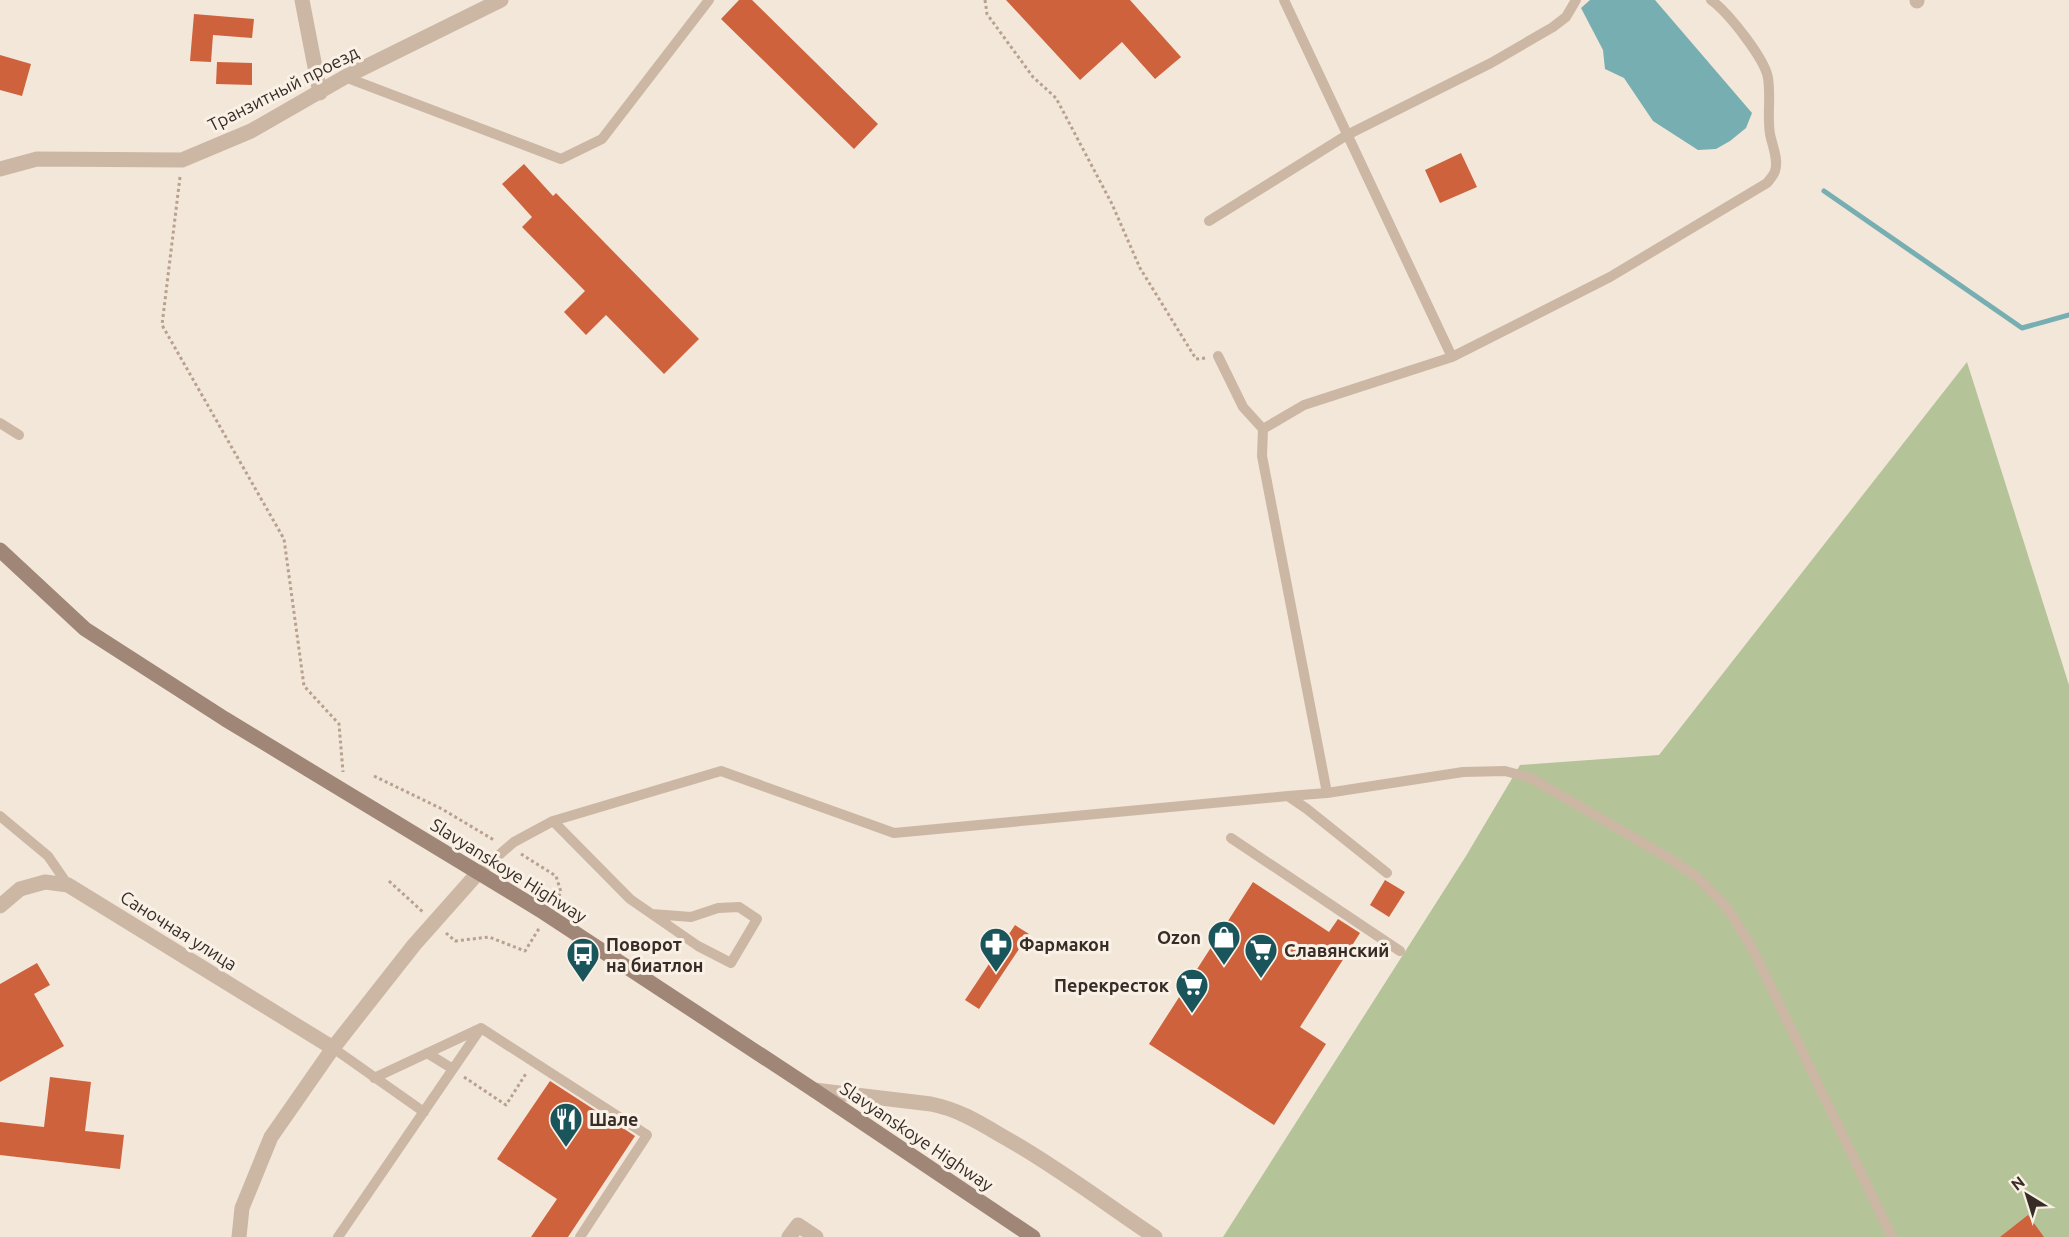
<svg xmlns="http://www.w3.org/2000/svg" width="2069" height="1237" font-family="Ubuntu,sans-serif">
<rect width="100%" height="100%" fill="#f3e7d9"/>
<path fill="#b4c398" d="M1967,362L2069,685V1237H1223L1466,856L1520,765L1659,755Z"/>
<path fill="#76aeb2" d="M1590,0H1655L1752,113L1746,128L1730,141L1716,149L1698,150L1653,121L1624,78L1605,69L1603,50L1581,8Z"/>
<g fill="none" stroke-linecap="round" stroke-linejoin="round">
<path stroke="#76aeb2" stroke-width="5" d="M1824,191L2022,328L2069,315"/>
</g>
<path fill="#ce623c" d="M739,0H752L878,124L854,149L721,19Z
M1006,0H1130L1181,57L1155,79L1122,42L1080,80Z
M194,14L254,19L252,38L213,35L211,62L190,61Z
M0,55L31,64L22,96L0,90Z
M217,62L252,63V85L216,84Z
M1461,153L1477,187L1440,203L1425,170Z
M524,164L553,196L556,193L699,339L664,374L606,315L586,335L564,312L585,291L522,227L532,217L502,184Z
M1385,880L1405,892L1389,917L1370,905Z
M1253,882L1329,932L1338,919L1360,933L1300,1027L1326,1044L1274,1125L1149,1044Z
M1015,925L1029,934L979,1009L965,1000Z
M37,963L50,985L34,994L64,1046L0,1082V984Z
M50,1077L91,1082L85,1131L124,1135L120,1169L0,1155V1122L44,1127Z
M550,1081L635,1136L568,1237H531L557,1199L497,1159Z
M2028,1215L2044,1237H2000Z"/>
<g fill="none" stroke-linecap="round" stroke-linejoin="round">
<path stroke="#b8a18e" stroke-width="3" stroke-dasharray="3 3" stroke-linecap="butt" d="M985,0L987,14L1033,77L1056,98L1112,204L1140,268L1196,359L1206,358
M180,177L162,325L284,539L304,686L339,724L343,772
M374,776L442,809L494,840
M521,854L556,876L561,892L556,901
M389,881L423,912
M446,933L455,941L489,937L525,951L540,927
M464,1077L506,1105L527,1072"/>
<path stroke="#ccb7a4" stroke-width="10" d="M1284,0L1452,357
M345,77L561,159L602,139L709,0
M1209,221L1347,135L1491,63L1553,27L1566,17L1576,0
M1218,356L1243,407L1263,429
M0,423L19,435
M1327,793L1463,772L1505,771L1531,778L1667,857L1697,877L1728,909L1751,946L1892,1237
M1288,796L1327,793L1262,456L1263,429L1304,405L1452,357L1610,277L1767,183C1770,179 1774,175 1775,171C1779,160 1772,145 1770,134C1767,116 1771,97 1768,78C1765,59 1728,12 1711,0
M0,816L48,856L68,885
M553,821L630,899L698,946L731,963L757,919L739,907L718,908L691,917L652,914
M1231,838L1400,951
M477,874L514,842L553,821L721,771L894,833L1288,796L1307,809L1387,873
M481,1028L647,1135L580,1237
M333,1048L424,1112
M427,1053L453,1069
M338,1237L481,1028L374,1078"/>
<path stroke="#ccb7a4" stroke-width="15" d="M302,0L320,93
M1917,1V0
M0,169L37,159L182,160L251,131L345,77L501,0
M0,906L20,889L45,882L68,885L333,1048
M814,1090L931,1104C961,1110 983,1125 1009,1140C1060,1169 1107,1205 1155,1237
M239,1237L242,1208L271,1137L333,1048L414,945L477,874
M789,1237L798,1225L816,1237"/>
<path stroke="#a08676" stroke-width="15" d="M0,550L85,629L225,719L540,910L814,1090L1033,1237"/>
</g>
<defs>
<symbol id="shop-pin" viewBox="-11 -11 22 30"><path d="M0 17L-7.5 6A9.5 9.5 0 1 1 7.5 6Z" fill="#19555b" stroke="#faf1e6"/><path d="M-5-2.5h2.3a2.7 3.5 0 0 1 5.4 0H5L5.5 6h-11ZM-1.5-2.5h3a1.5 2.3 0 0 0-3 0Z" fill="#fff"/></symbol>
<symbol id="pharmacy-pin" viewBox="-11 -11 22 30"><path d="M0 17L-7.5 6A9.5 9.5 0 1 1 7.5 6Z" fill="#19555b" stroke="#faf1e6"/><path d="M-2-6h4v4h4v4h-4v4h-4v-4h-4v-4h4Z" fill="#fff"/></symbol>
<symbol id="supermarket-pin" viewBox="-11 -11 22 30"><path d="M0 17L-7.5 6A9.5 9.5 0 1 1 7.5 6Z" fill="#19555b" stroke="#faf1e6"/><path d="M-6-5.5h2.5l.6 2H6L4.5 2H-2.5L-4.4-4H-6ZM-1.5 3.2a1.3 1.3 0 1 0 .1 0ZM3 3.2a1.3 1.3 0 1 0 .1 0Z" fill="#fff"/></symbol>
<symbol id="bus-pin" viewBox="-11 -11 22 30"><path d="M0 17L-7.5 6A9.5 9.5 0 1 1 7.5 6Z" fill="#19555b" stroke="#faf1e6"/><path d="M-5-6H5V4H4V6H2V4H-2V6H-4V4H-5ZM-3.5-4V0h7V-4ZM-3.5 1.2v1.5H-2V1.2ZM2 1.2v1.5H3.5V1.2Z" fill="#fff"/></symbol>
<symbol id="restaurant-pin" viewBox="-11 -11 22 30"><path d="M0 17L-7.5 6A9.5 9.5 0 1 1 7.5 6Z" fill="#19555b" stroke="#faf1e6"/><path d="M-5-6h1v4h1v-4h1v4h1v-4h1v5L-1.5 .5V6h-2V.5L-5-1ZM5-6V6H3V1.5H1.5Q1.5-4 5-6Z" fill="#fff"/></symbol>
</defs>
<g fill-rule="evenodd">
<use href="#shop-pin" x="1205" y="918" width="38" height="52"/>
<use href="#pharmacy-pin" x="977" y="925" width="38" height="52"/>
<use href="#supermarket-pin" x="1242" y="931" width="38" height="52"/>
<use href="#bus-pin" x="564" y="935" width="38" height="52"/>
<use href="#supermarket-pin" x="1173" y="966" width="38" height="52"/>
<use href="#restaurant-pin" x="547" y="1100" width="38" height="52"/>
</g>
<g text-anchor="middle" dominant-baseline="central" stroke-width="6" stroke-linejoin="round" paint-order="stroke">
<g font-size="18" fill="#372c26" stroke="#faf1e6">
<text transform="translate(283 88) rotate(-27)">Транзитный проезд</text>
<text transform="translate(509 870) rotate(32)">Slavyanskoye Highway</text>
<text transform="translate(179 930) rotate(32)">Саночная улица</text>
<text transform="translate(917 1136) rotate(34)">Slavyanskoye Highway</text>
</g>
<g font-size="18" font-weight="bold" fill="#372c26" stroke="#faf1e6" text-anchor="start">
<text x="1201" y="937" text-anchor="end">Ozon</text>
<text x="606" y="944">Поворот<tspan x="606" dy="21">на биатлон</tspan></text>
<text x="1019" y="944">Фармакон</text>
<text x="1284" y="950">Славянский</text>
<text x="1169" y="985" text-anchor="end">Перекресток</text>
<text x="589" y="1119">Шале</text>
</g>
</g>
<g transform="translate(2027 1195) rotate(322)" stroke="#faf1e6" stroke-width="4.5" paint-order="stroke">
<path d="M0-4.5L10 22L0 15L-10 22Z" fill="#372c26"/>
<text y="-9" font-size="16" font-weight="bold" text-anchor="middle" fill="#372c26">N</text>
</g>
</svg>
